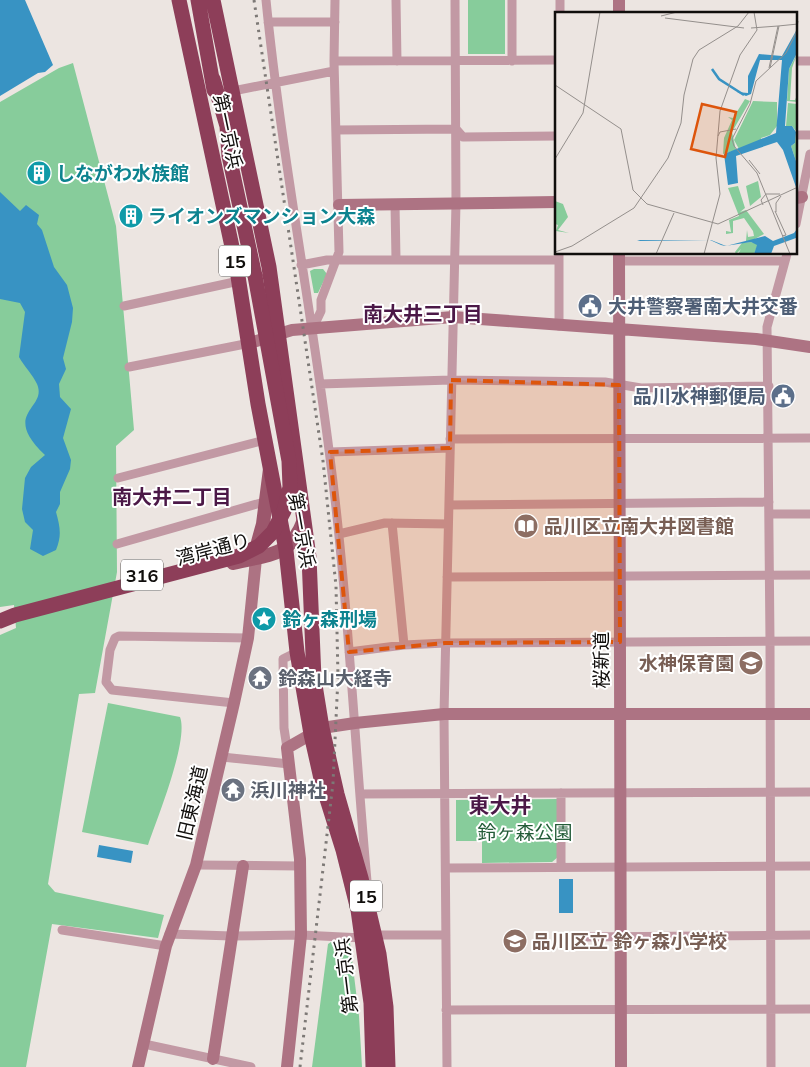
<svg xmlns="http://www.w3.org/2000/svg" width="810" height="1067" font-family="Mulish,'Noto Sans JP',sans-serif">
<rect width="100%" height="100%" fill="#ece5e1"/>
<path fill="#87cc9b" d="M468,0H505V54H468Z
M73,63L116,226L134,430L116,446L117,572L95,693L79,694L48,884L55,892L164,915L158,938L52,924L26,1067H0V635L16,628L14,605L0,607V102L59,68Z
M314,269H323L327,274L318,293H314L310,271Z
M108,703L180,717C189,740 157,819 148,845L82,832Z
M558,799V857L552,862L482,863V841H456V800Z
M331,942L350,943L359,1016L362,1067H312L328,944Z"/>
<path fill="#3893c3" d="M0,0H25L53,65L45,72L38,73L0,96Z
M0,192L20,211L26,205L39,215L37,224L42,230L54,267L67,285L73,308L72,322L63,358L66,369L59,384L60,397L71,409L63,438L71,460L70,469L60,492V504L56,512C60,527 62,535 56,550L43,556L30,549L33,530L25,522L22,509L25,478L31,467L45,455C0,412 48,409 37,384C33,375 24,366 19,357L25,312L20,303L0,299Z
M99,845L133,851L131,863L97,857Z
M559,879H573V913H559Z"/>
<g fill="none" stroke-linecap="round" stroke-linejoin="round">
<path stroke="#c299a4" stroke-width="9" d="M266,0C281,151 310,300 329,450C348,593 354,738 367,881
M396,0L397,61
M512,0V61
M560,14V0
M268,22H335
M334,61L556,60
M796,61H810
M233,91L334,71
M336,130L456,129L463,137L556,136
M796,135H810
M395,204L396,259
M796,224L810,154
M619,261H785
M301,265L327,260H559
M124,306L239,281
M559,326V254
M313,328L321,311V300L339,252L334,61L335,0
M129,367L250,343
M320,384L451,380L605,382L641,388L769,386
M450,439L810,438
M330,452L450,448
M118,478L265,440
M449,505L769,502
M769,514H810
M392,523L404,645
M339,534L385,523L448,524
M117,544L264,502
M447,577L810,575
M349,652L404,645L445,643L810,641
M234,703L112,690L106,682L110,650L115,638L119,636L248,638
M287,748L284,728L283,659L297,652
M222,757L289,764
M360,794L810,792
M196,865L300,866
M561,867V793
M446,868L810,866
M62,930L166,946
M169,934L232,936L301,935L363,938
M375,935H446
M583,937L810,935
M446,1010L810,1009
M144,1044L251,1067
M447,1067L444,714L456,203L455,0
M771,1067L770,641L767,327L787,254"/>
<path stroke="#ad7383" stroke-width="12" d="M619,0V14
M796,198L802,197
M339,205L556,202
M619,254L621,1067
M250,343L292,330L453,317L756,339L810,347
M213,1059L243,866
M138,1067L166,946L196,865L234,703L248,638L257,549
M287,1067L301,935L300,859L287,748L322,728L355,723L444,714H810"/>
<path stroke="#9c576c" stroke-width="14" d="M258,542L263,524L270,469
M233,563C268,554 290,558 304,520"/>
<path stroke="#8d3e59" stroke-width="15" d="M179,0L237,270L258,404L286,550L297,652L311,734L322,783L343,850L358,910L371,1003L373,1067
M198,0L214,90
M213,0L269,267L309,557L314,679L322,728L337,794L361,878L379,954L386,1007L388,1067
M213,79L227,126L229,156L255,276"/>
<path stroke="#7d7976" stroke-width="3" stroke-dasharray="2.5 5" stroke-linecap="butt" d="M254,0L323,461L336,586L338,677L333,783L300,1067"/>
<path stroke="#8d3e59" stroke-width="15" d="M0,621L15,615L239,556L259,546L273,532L284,511L290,487L289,461L255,276"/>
</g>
<path fill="#dd550c" fill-opacity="0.2" stroke="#dd550c" stroke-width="4" stroke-dasharray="10 6" stroke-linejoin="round" d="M451,380L619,385L620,642L445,643L349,652L330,452L450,448Z"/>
<defs>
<symbol id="building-disc" viewBox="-11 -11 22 22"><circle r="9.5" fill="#0f9aa8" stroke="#fff"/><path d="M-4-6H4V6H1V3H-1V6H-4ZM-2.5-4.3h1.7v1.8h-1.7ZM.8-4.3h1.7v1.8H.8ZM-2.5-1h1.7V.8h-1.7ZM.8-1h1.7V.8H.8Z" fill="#fff"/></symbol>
<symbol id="civic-disc" viewBox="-11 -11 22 22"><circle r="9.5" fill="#5c6f8a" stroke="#fff"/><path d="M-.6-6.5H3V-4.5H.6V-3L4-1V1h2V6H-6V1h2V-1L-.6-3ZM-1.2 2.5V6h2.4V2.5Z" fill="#fff"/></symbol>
<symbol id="library-disc" viewBox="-11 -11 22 22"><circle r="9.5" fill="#8d6e63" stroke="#fff"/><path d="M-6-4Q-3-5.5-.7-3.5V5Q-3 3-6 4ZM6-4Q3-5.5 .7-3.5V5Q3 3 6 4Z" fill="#fff"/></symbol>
<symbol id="sight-disc" viewBox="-11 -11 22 22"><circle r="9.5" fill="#0f9aa8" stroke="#fff"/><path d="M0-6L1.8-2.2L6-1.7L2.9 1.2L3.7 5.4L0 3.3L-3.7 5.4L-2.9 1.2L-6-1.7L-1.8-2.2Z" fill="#fff"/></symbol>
<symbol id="school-disc" viewBox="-11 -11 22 22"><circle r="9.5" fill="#8d6e63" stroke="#fff"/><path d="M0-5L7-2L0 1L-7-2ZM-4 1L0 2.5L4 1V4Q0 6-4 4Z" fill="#fff"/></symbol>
<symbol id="temple-disc" viewBox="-11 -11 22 22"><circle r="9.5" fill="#6b7280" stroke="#fff"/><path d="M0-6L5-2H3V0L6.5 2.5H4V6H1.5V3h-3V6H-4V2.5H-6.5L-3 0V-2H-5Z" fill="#fff"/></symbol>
</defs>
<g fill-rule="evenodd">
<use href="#building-disc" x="25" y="159" width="28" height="28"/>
<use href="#building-disc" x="117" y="202" width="28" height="28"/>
<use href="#civic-disc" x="576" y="292" width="28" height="28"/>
<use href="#civic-disc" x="769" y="382" width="28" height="28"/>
<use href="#library-disc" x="512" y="512" width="28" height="28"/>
<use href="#sight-disc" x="250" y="605" width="28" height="28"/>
<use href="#school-disc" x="737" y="649" width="28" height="28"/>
<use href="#temple-disc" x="246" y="664" width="28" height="28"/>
<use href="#temple-disc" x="219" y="776" width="28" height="28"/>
<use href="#school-disc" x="501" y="927" width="28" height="28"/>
</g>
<g text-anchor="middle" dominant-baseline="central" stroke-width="4" stroke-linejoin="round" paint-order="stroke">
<g fill="#fff" stroke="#585655" stroke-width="1">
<rect x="219" y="245.5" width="32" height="31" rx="4"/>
<rect x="121" y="559.5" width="42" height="31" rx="4"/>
<rect x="350" y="880.5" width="32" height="31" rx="4"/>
</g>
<g font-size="18" font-weight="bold" fill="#100e0c">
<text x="235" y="261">15</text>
<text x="142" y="575">316</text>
<text x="366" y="896">15</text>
</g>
<g font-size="19" fill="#100e0c" stroke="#fff">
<text transform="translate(228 131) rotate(78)">第一京浜</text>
<text transform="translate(302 530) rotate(80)">第一京浜</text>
<text transform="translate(213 549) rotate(-15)">湾岸通り</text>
<text transform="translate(601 660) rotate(-90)">桜新道</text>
<text transform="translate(192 803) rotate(-77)">旧東海道</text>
<text transform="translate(346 976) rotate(-97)">第一京浜</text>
</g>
<g font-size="19" font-weight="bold" fill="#0d838f" stroke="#fff" text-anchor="start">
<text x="56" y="173">しながわ水族館</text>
<text x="148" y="216">ライオンズマンション大森</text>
<text x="282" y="619">鈴ヶ森刑場</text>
</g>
<g font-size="19" font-weight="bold" fill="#4e5e75" stroke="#fff" text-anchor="start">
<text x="608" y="306">大井警察署南大井交番</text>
<text x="766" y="396" text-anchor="end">品川水神郵便局</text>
</g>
<g font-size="19" font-weight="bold" fill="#785e54" stroke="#fff" text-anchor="start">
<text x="544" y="526">品川区立南大井図書館</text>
<text x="734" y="663" text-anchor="end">水神保育園</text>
<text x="532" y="941">品川区立 鈴ヶ森小学校</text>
</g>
<g font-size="19" font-weight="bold" fill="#5b616d" stroke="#fff" text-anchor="start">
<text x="278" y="678">鈴森山大経寺</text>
<text x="250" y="790">浜川神社</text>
</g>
<g font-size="19" fill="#235c38" stroke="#fff">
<text x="525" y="832">鈴ヶ森公園</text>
</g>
<g font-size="20" font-weight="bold" fill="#4b1847" stroke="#fff">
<text x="423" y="313">南大井三丁目</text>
<text x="172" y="496">南大井二丁目</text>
</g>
<g font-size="21" font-weight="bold" fill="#4b1847" stroke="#fff">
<text x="500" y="805">東大井</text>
</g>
</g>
<g transform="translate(555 12)">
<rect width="242" height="242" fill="#ece5e1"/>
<path d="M242,42L237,56L235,88H240L242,83V90L232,89L234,57ZM190,87L195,89L177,120L181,138L168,142L169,126L177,108L173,105L178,106ZM198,89L222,90V114L215,123L206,126V129L184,137L179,128ZM233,91L242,92V152L236,134L240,131L241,119L237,114H231ZM203,169L206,185L195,194L191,174ZM183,174L190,196L185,200L191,198L209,222L196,229H191L192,218L193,225L199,224L198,219L189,206L178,209V221L171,222V219L176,220L174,208L184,204L173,176ZM0,189L8,192L13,205L3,218L14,221L1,219L3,213L0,212ZM196,230L203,232L199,242H183L186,237L181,242L180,240L187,231Z" fill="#87cc9b"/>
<path d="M242,3V41L234,57L230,114H237L241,120L240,131L236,134L242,152V178L228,138L222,130L181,144L183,171L173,173L169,142L221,121L227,48H205L196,82L191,84L182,80L193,81V64L204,42L227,44L241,19ZM242,217V229L241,226L219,234L216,242H199L202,233L196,230L170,234L166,233L155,228L85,229L82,228H156L171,234L210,224L218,229L239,221Z" fill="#3893c3"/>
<path fill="none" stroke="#3893c3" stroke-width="2.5" d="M157,57L164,67L189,83"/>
<path fill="none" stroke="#948f8c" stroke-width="1" d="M106,4L122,0M110,6L189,16M223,14L243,12M196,16L223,14L214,56M215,56L224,14M0,73L66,117L78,178L92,192L163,212L243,175M163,124L165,120L181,117M0,147L28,101L45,0M194,148L205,162M208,193L206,188L211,182H225M220,199L231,223L227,224M221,200V191L226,184M0,240L17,234L79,196L113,146L126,111L129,83L138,47L144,38L183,14L194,0M101,242L119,201M149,242L165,182L161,146L165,99L185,43L202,18L199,0M235,242L202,161L179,134L177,127L195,92L201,69L231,41L241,21L243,9"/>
<path fill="#dd550c" fill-opacity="0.15" stroke="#dd550c" stroke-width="2.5" d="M147,92L181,100L170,145L136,137Z"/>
<rect width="242" height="242" fill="none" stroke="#100e0c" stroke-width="2.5"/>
</g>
</svg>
